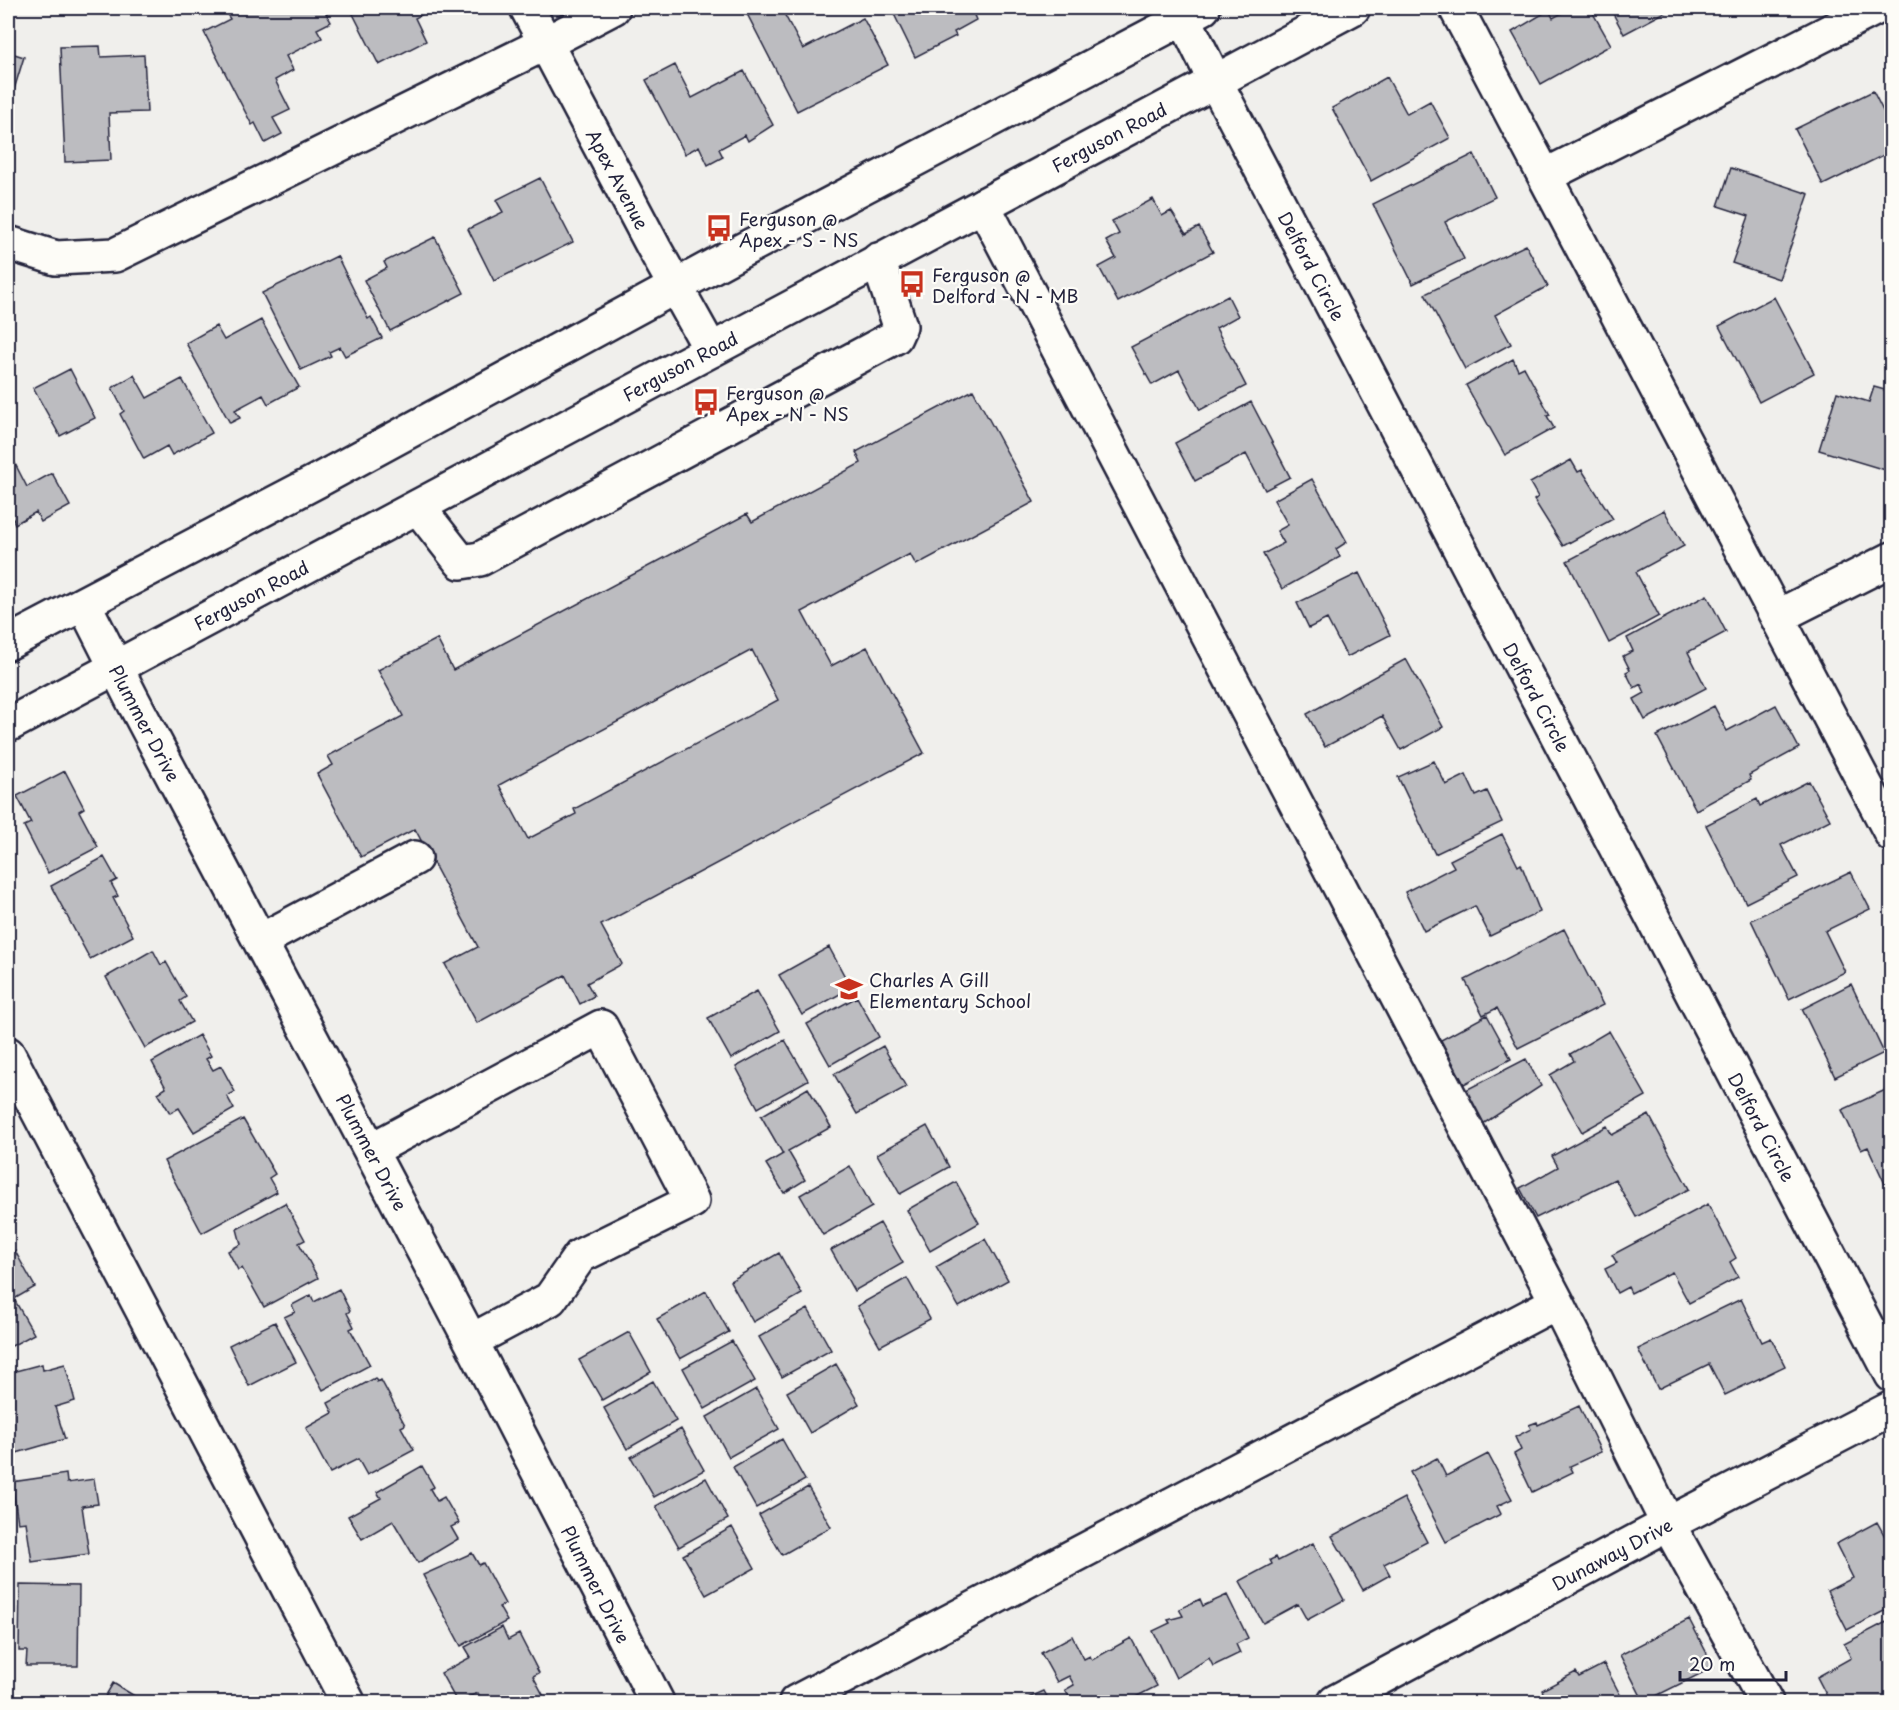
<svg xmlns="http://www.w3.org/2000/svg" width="1899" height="1710" font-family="'Playpen Sans',sans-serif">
<rect width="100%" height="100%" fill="#f0efec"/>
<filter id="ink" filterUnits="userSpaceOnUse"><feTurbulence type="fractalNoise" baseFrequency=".0167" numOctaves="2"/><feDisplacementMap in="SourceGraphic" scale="12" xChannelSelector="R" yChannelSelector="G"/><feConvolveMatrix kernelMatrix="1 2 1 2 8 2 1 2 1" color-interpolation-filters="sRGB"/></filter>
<g filter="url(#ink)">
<path fill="#bcbcc0" stroke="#22223b" stroke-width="1.5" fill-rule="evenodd" d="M232,8H323L331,22L317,29L322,38L286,56L293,70L275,80L290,110L273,118L282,134L265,143L255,123L252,125L204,32L230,19L225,11Z
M350,8H432L431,10L415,18L426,41L379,65Z
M744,8H781L803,49L863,18L888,65L797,111Z
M891,8H971L976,20L954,32L956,36L915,57Z
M1571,8H1590L1611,45L1541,84L1512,32L1549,10L1553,18Z
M1610,8H1673L1624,34Z
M100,46L101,57L144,55L147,112L109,113L111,160L65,162L60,47Z
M8,52L24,57L8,109Z
M675,65L692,98L744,71L773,125L748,141L745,135L719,149L723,157L708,165L699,146L685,154L646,80Z
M1387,77L1407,114L1430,101L1450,138L1371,181L1332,108Z
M1873,91L1892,129V151L1823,185L1795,129Z
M1474,154L1495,197L1445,222L1464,259L1413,284L1373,204Z
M1731,168L1809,194L1779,279L1732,263L1749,216L1718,206Z
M540,178L573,242L494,281L468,229L503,212L496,200Z
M1153,199L1162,216L1171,211L1186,234L1199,227L1213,252L1118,302L1099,267L1116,258L1106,241L1119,234L1112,221Z
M435,237L464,293L390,331L364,280L387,268L384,262Z
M1526,245L1548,286L1495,315L1511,344L1465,369L1425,294Z
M337,256L368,319L371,317L382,338L345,356L340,347L329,352L331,356L301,370L262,293Z
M1228,296L1238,316L1216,328L1246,386L1200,410L1179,370L1152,385L1131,347Z
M1774,297L1814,373L1759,402L1719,326Z
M261,320L299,387L268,404L263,395L235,410L240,418L230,423L186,343L216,326L224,340Z
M1513,359L1518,370L1524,367L1550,415L1547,416L1554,428L1505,455L1466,385Z
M70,369L95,418L60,436L33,388Z
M134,375L147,398L182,379L212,433L172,455L167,446L144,459L120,414L124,411L112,388Z
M1874,387L1892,392V472L1819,450L1837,392L1869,402Z
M973,390L1034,502L916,565L910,554L802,612L831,666L867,647L924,753L601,925L622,964L587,983L594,996L580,1004L565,975L477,1023L445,964L478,947L415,829L361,857L317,774L333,765L328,756L403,716L378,670L437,639L453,670L747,514L752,522L861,463L856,452ZM752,650L778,700L574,809L576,814L528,839L499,785Z
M1251,402L1290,477L1265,490L1246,454L1195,481L1175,443Z
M8,450L27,487L52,473L70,506L41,522L36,512L15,524L13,519L8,522Z
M1571,460L1578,472L1582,470L1613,519L1563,546L1534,500L1538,497L1530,483Z
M1312,479L1347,542L1336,549L1340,557L1282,589L1263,554L1284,543L1277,531L1288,525L1274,500Z
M1664,510L1684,546L1636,572L1659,616L1609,643L1567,561Z
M1359,573L1390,635L1347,657L1327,619L1309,628L1297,603Z
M1707,595L1726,632L1688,652L1706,688L1645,720L1634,699L1645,693L1641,684L1634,688L1626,672L1630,670L1623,656L1633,651L1627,638Z
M1406,659L1443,727L1401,750L1382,716L1325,747L1307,714Z
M1776,705L1799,748L1749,775L1751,780L1696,810L1657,736L1714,706L1727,731Z
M1434,761L1446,785L1466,775L1476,796L1487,791L1502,822L1435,854L1398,777Z
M65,771L84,808L79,811L98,847L48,873L24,826L31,823L17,796Z
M1809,781L1830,820L1781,845L1798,877L1746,903L1706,825L1757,799L1760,806Z
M1502,834L1518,866L1521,864L1540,912L1490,936L1475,906L1424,931L1405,892L1454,867L1450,860Z
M104,857L117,880L111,883L118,896L113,898L133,936L90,959L51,886Z
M1851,872L1870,909L1825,931L1845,972L1789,999L1751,920Z
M1564,929L1603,1005L1518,1048L1497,1008L1483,1015L1465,980Z
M829,947L851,988L802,1015L779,975Z
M153,950L161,965L166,962L186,997L180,1001L192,1022L145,1048L106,977Z
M1851,984L1884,1053L1835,1077L1802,1009Z
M757,991L780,1031L731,1059L708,1018Z
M857,997L879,1037L830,1065L807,1024Z
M1487,1015L1511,1059L1464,1084L1441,1040Z
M1609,1031L1646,1096L1582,1132L1550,1075L1574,1061L1570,1054Z
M199,1035L211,1056L206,1059L213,1070L221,1066L235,1092L227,1096L234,1109L194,1132L179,1108L170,1113L158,1093L166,1088L152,1062Z
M785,1040L808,1080L758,1108L736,1067Z
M883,1046L906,1087L857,1114L834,1074Z
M1526,1059L1541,1086L1483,1124L1464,1091Z
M1892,1087V1184L1886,1186L1868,1147L1861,1150L1842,1110Z
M808,1088L831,1127L788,1151L805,1180L784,1193L766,1164L783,1154L761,1116Z
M1649,1115L1689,1189L1636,1217L1615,1179L1536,1218L1520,1188L1558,1167L1552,1156L1607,1126L1612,1135Z
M243,1119L275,1174L269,1178L277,1192L202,1233L164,1161Z
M927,1126L949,1167L900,1194L877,1154Z
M850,1166L872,1207L823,1235L800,1195Z
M956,1182L979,1223L930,1251L907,1210Z
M285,1203L305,1240L299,1243L318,1278L264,1307L242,1268L238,1270L228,1251L241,1244L237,1229Z
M1708,1204L1736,1258L1730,1262L1738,1277L1689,1303L1672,1272L1631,1293L1628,1287L1617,1293L1605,1269L1617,1263L1612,1255Z
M880,1223L903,1263L854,1291L831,1250Z
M985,1239L1008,1280L959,1307L936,1267Z
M15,1251L35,1287L14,1299L34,1334L8,1348V1255Z
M779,1253L802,1294L753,1322L730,1281Z
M907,1278L930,1319L880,1346L857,1306Z
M339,1289L350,1311L347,1313L354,1327L350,1329L370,1365L323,1390L284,1317L295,1312L292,1305L311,1295L314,1302Z
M706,1291L729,1332L680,1359L657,1319Z
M1741,1299L1762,1342L1771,1338L1785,1366L1725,1395L1709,1364L1658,1389L1638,1349Z
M808,1309L831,1350L782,1377L759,1337Z
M275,1322L296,1362L249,1386L229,1345Z
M629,1332L651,1372L602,1400L579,1360Z
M732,1341L755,1381L705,1409L683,1368Z
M42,1364L43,1370L65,1364L75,1401L55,1407L65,1439L13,1454L8,1439V1373Z
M836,1364L859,1404L810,1433L787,1392Z
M375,1378L377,1382L381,1380L405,1425L401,1427L414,1450L367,1475L358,1459L330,1473L306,1428L333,1413L328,1403Z
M653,1381L676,1421L627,1449L604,1408Z
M756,1389L779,1429L729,1457L707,1417Z
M1579,1406L1601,1452L1570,1466L1573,1472L1532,1492L1514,1454L1521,1450L1515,1437L1531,1429L1529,1425L1537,1422L1538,1425Z
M681,1429L704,1470L654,1497L631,1457Z
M782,1439L805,1480L756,1508L733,1467Z
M1488,1454L1512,1499L1497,1506L1501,1514L1446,1542L1410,1472L1437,1458L1446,1476Z
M422,1466L434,1487L430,1489L437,1501L444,1497L459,1523L451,1527L458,1539L418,1563L393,1521L362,1539L348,1516L381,1498L377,1492Z
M66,1474L67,1483L94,1479L98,1504L82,1506L89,1554L32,1562L26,1522L18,1523L12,1482Z
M706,1478L728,1519L679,1547L656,1506Z
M808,1487L831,1527L782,1555L759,1515Z
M1404,1498L1427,1542L1384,1564L1390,1575L1363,1590L1332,1536Z
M1877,1522L1892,1549V1607L1847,1630L1827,1591L1853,1578L1836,1544Z
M732,1527L755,1568L706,1595L683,1555Z
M1313,1543L1344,1600L1307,1620L1298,1604L1263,1623L1240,1581L1272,1564L1270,1560L1276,1557L1278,1561Z
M472,1553L479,1565L483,1563L505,1604L499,1607L507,1621L461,1646L423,1575Z
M20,1585L79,1586L78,1666H26L27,1651H19Z
M1227,1595L1248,1638L1236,1644L1240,1653L1213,1666L1209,1658L1176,1678L1153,1631L1170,1623L1168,1620L1183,1616L1179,1609L1200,1599L1203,1606Z
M1689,1619L1714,1667L1644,1702L1620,1655Z
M1892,1619V1702H1830L1817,1677L1851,1658L1844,1644Z
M502,1627L508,1640L519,1634L539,1673L533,1676L547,1702H483L478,1693L457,1702L441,1673L471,1657L465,1647Z
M1072,1636L1084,1659L1090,1656L1092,1660L1131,1638L1157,1686L1126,1702H1072L1065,1690L1074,1685L1069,1676L1057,1682L1041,1653Z
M1604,1664L1624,1702H1529L1544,1695L1542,1690L1576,1672L1579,1677Z
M113,1683L141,1700L139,1702H102Z
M1044,1691L1050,1702H1019Z"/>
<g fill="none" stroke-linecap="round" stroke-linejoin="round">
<defs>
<path id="minor" d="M527,8L654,248L711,350
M1456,8L1892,835
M1184,18L1215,81L1892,1375
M1545,176L1876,8
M983,205L1557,1302L1668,1524L1766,1702
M8,243L56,258L115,255L546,43L613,8
M418,507L461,562L480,559L895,337L900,326L878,260
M84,604L131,697L471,1341L657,1702
M1777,617L1892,559
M260,941L415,858
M8,1054L348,1702
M371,1150L601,1027L692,1201L580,1256L550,1299L471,1341
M796,1702L1557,1302
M1335,1702L1668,1524L1892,1408"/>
<path id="major" d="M8,643L317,481L739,252L1203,8
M8,725L1353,8"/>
</defs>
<use href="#minor" stroke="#22223b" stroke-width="38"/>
<use href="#major" stroke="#22223b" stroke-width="38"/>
<use href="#minor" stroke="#fdfcf7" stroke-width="33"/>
<use href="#major" stroke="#fdfcf7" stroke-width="33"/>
</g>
</g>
<defs>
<symbol id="bus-bare" viewBox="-9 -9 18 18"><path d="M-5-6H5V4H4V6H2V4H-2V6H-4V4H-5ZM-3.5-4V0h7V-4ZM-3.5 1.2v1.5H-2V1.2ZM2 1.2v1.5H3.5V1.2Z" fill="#c8321e" stroke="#fdfcf7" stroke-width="2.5" paint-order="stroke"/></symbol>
<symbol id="school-bare" viewBox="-9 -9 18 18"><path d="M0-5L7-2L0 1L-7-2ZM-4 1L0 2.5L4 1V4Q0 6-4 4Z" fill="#c8321e" stroke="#fdfcf7" stroke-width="2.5" paint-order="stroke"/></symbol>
</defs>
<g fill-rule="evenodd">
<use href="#bus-bare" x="700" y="209" width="38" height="38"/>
<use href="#bus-bare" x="893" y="265" width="38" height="38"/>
<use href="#bus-bare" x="687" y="383" width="38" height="38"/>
<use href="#school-bare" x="830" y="970" width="38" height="38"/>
</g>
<g text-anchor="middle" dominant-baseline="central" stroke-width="4.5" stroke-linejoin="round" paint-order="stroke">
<g font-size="18" fill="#22223b" stroke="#fdfcf7">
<text transform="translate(1109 137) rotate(-28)">Ferguson Road</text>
<text transform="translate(618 179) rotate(62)">Apex Avenue</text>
<text transform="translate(1312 266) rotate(62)">Delford Circle</text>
<text transform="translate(680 366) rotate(-28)">Ferguson Road</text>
<text transform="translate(251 595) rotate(-28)">Ferguson Road</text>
<text transform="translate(1537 697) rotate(62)">Delford Circle</text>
<text transform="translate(145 723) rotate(62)">Plummer Drive</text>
<text transform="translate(1762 1127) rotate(62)">Delford Circle</text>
<text transform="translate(372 1152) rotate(62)">Plummer Drive</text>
<text transform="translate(1612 1554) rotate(-28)">Dunaway Drive</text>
<text transform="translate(596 1584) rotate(63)">Plummer Drive</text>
</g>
<g font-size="18" fill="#22223b" stroke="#fdfcf7" text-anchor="start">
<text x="739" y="218">Ferguson @<tspan x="739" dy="21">Apex - S - NS</tspan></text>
<text x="932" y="274">Ferguson @<tspan x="932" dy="21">Delford - N - MB</tspan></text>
<text x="726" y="392">Ferguson @<tspan x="726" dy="21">Apex - N - NS</tspan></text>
<text x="869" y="979">Charles A Gill<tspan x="869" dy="21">Elementary School</tspan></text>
</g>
</g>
<rect width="1899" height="1710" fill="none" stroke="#fdfcf7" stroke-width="30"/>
<rect x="15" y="15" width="1869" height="1680" fill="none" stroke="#22223b" stroke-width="2" filter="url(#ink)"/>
<path d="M1680 1671v9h106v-9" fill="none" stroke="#22223b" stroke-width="3"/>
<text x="1689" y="1671" font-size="18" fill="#22223b" stroke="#fdfcf7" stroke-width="4.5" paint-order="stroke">20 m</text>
</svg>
